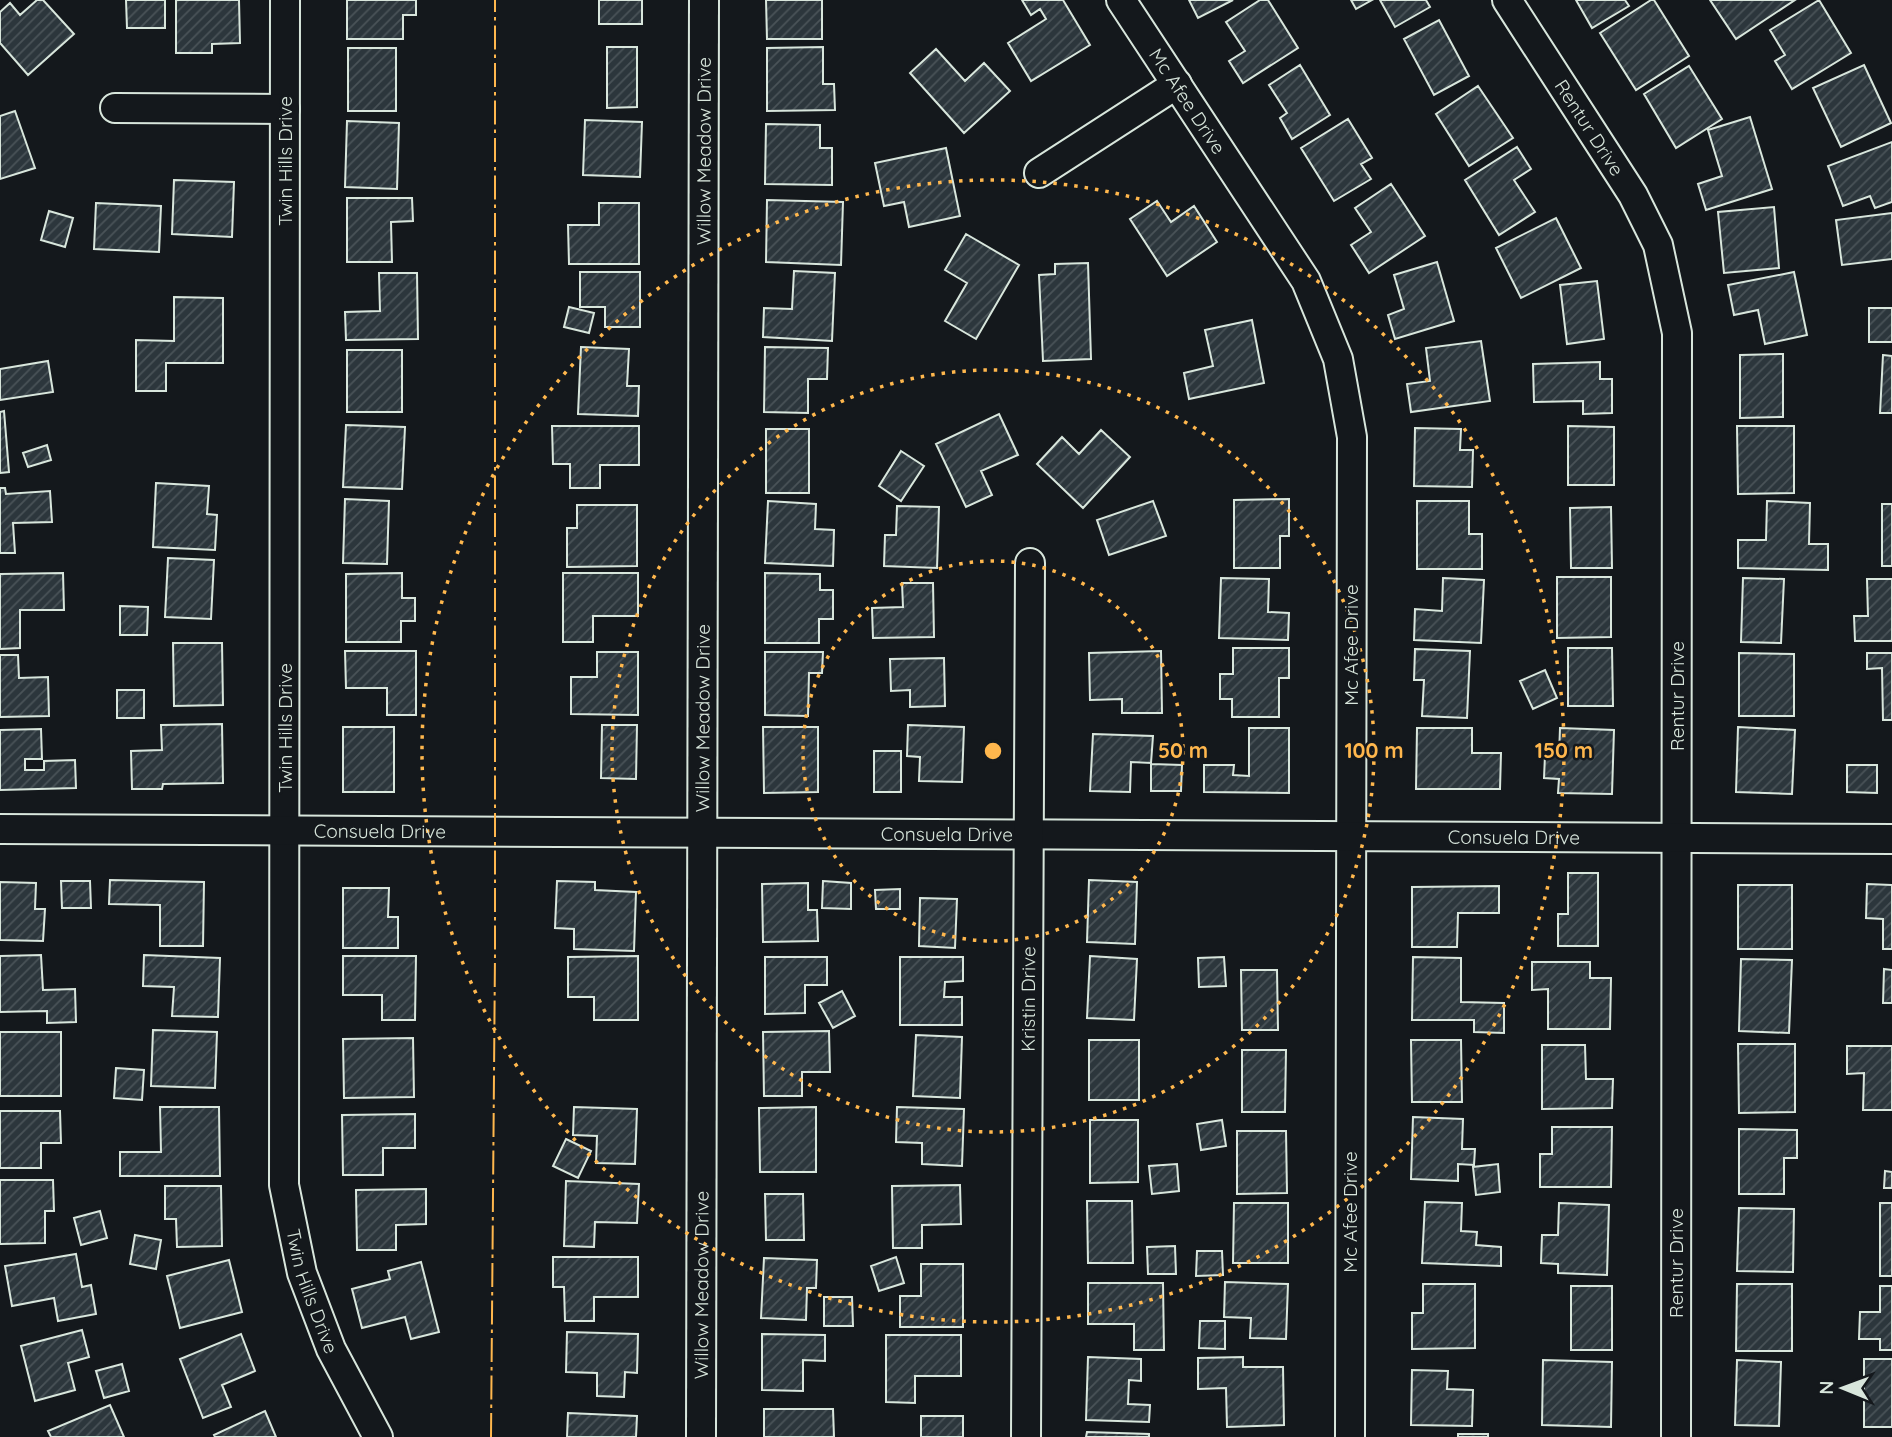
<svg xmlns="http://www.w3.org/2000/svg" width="1892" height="1437" font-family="Quicksand,sans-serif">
<defs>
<pattern id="building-hatch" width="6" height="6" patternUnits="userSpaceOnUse" patternTransform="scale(1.75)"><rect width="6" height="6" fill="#2c363c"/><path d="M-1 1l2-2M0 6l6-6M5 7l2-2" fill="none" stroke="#4a5358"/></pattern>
</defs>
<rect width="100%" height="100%" fill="#14181c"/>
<path fill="url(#building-hatch)" stroke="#d8e6dc" stroke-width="2" d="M37,0H43L74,34L28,75L0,43V12L10,3L20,15Z
M126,0H165V28H127Z
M176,0H239L240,43L212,44V53H176Z
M347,0H416V15H403V39H347Z
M599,0H642V24H599Z
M766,0H822V39H767Z
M1022,0H1063L1090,45L1031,81L1008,43L1046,19L1040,9L1031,15Z
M1189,0H1233L1198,18Z
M1260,0H1268L1298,48L1243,83L1229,61L1245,51L1226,22Z
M1351,0H1372L1356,9Z
M1380,0H1426L1430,7L1395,27Z
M1576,0H1625L1629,6L1592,28Z
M1651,0H1654L1689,56L1636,90L1600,33Z
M1710,0H1795L1736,39Z
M1819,0L1851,53L1792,89L1775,61L1785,55L1770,30Z
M1439,20L1469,76L1434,95L1404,39Z
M607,47H637V107L607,108Z
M823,47V84H834L835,110L767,111V48Z
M348,48H396V111H348Z
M936,49L965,81L984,63L1010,91L964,133L910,73Z
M1300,65L1330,115L1292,139L1280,118L1287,113L1269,85Z
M1864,65L1891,123L1841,147L1813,88Z
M1689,66L1722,119L1676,148L1644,94Z
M1478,86L1513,138L1469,166L1436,114Z
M15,111L35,168L0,179V116Z
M1750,117L1772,189L1706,210L1698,184L1722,176L1708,130Z
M1348,119L1372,158L1361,164L1371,179L1334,201L1301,148Z
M585,120L642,122L640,177L583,175Z
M347,121L399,123L397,189L345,187Z
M766,124L820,125V148H832V185L765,184Z
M1892,142V202L1875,208L1870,196L1843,206L1828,166Z
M1517,147L1531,169L1514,180L1535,212L1499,235L1465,180Z
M946,148L960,216L909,227L904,202L884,206L875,163Z
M174,180L234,182L232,237L172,234Z
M1391,184L1425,236L1369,273L1351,245L1371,232L1355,208Z
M347,198H412L413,221L391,222L392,262H347Z
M767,200L843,202L841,265L766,262Z
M1157,201L1171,222L1194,206L1217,242L1167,276L1130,219Z
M96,203L161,206L159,252L94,249Z
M599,203H639V264H569L568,225H599Z
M1774,207L1779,268L1724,273L1718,212Z
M49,211L73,218L65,247L41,240Z
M1892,213V259L1842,265L1836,220Z
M1556,218L1581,268L1521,298L1496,248Z
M966,234L1019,265L976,339L945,321L967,283L945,270Z
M1437,262L1454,321L1395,339L1388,315L1404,309L1394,275Z
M1088,263L1091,359L1043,361L1039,275L1055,274V264Z
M794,271L835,273L832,341L763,337L764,308L792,309Z
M580,272H640V327H605V307H580Z
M1794,272L1807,335L1765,344L1758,310L1734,315L1728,285Z
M379,273H417L418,339L346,340L345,312L380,311Z
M1597,281L1604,339L1567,344L1560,285Z
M174,297L223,298V363H166V391H136V340L174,341Z
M569,307L594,313L589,333L564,327Z
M1869,308H1892V342H1869Z
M1252,320L1264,383L1189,399L1184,373L1213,366L1205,330Z
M1481,341L1490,401L1411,412L1407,384L1430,381L1426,348Z
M581,347L629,349L627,386H639L638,416L578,414Z
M765,347L828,348L827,379H808V413L764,412Z
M347,350H402V412H347Z
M1783,354V417L1740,418V355Z
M1883,355L1892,356V413H1880Z
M48,361L53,392L0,400V369Z
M1600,362V379H1612V413L1583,414V401L1534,402L1533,364Z
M4,411L9,472L0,473V412Z
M999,414L1018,455L981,471L992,495L966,507L936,444Z
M346,425L405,427L402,489L343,487Z
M552,426H639V465H600V488H570V464H553Z
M1568,426L1614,427V485H1568Z
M1737,426H1794V493L1738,494Z
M1415,428L1461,429L1460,450H1473L1472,487L1414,486Z
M766,429H809V493H766Z
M1101,430L1130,457L1083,508L1037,464L1062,437L1079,454Z
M47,445L51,460L28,467L23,453Z
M901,451L924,466L901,501L879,486Z
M156,483L209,486L207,514L217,515L215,550L153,547Z
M0,488H5L6,494L50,491L52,522L13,523L15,553H0Z
M345,499L389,501L387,564L343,563Z
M1289,499V536H1280V568H1234V500Z
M768,501L816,504L815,529L834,530L833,566L765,563Z
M1153,501L1166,536L1109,555L1097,520Z
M1417,501H1469V534H1482V569H1417Z
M1767,501L1810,503L1809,544H1828V570L1738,568V540H1766Z
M1882,504H1892V566H1882Z
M577,505H637V566L567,567V528H577Z
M897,506L939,507L937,568L884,566L885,535H896Z
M1611,507L1612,568H1571L1570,508Z
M168,558L214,560L211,619L165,617Z
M63,573L64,610H20V648L0,649V574Z
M402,573V598H415V621H401V642H346V574Z
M563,573H638V616H593V642H563Z
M765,573L820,574V590H833V619H819V643H765Z
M1557,577H1611V637L1557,638Z
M1221,578L1269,579L1268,612L1289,613L1288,640L1219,638Z
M1443,578L1484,580L1481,643L1414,640L1415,609L1442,611Z
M1743,578L1784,579L1781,643L1741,642Z
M1867,579H1892V641H1855L1854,616H1868Z
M902,583H933L934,637L873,638L872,608L903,607Z
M120,606L148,607L147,635H120Z
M173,643H222L223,705L174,706Z
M1233,648H1289V678H1279V717H1232V699H1220V674H1233Z
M1568,648H1612L1613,706H1568Z
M1415,649L1470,651L1467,718L1422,716L1424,680H1414Z
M345,651H416V715H387V688H346Z
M1161,651L1162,713H1122V699L1090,700L1089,653Z
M597,652H638V715L571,714V677H597Z
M765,652H823L822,673H809L808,716L765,715Z
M1739,653L1794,654V716H1739Z
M1867,653H1892V720H1883L1882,668L1867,669Z
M0,655H18L19,678L48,677L49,716L0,717Z
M944,658L945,706L910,707V690L891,691L890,659Z
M1545,670L1557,698L1533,709L1520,681Z
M117,690H144V718H117Z
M222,724L223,783L163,784L162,789H132L131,751L162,750L161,725Z
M602,725H637L636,779L601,778Z
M908,725L964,727L962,782L919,781L920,757L907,756Z
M343,727H394V792H343Z
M763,727H818V792L764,793Z
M1738,727L1795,730L1792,794L1736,792Z
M1249,728H1289V793L1204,792V765H1234L1233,775L1249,776Z
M1417,728H1472V753H1501L1500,789H1416Z
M1560,728L1614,730L1612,794L1558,793L1559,779L1544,778L1545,755L1559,756Z
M41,729L42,759H25V770H44V761L75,760L76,788L0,790V730Z
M1093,734L1153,736L1151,763L1131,762L1130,792L1090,791Z
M874,751H901V792H874Z
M1151,764L1182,765L1181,791H1151Z
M1847,765H1877V793L1847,792Z
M1568,873H1598V946H1558V914H1568Z
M110,880L204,882L203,946H160V905L109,904Z
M1089,880L1137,882L1135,944L1087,942Z
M61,881H90L91,908H62Z
M557,881L595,882V890L636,892L634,951L574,949V929L555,928Z
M823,881L851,883V909L822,908Z
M0,882L36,883L35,909H45L43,941L0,940Z
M808,883V910H817L818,941L763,942L762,884Z
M1867,884L1892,885V949H1883V919L1866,918Z
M1738,885H1792V949H1738Z
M1499,886V913H1458L1457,947H1412V887Z
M343,888H389L388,917H398V948H343Z
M900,889V909H876L875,890Z
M920,898L957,899L955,948L919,946Z
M41,955L43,990L75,989L76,1022L47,1023V1011L0,1012V956Z
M144,955L220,958L218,1017L172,1016L174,987L143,986Z
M343,956H416L415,1020H382V995H343Z
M638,956V1020H594V997H568V957Z
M1090,956L1137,959L1134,1020L1087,1018Z
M765,957H827V985H805V1013L765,1014Z
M900,957H963V981L945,982L944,997H962V1025H900Z
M1224,957L1226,986L1199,987L1198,958Z
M1413,957L1461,958V1002L1504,1003V1033L1474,1032V1020H1412Z
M1741,959L1792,960L1789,1033L1739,1031Z
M1532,962H1590V978H1611L1610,1029H1548V989L1532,990Z
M1884,969L1892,970V1003H1883Z
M1241,970H1277L1278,1030H1242Z
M842,991L855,1016L833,1028L819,1003Z
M153,1030L217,1032L215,1088L151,1086Z
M829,1031L830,1072H802V1096H764L763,1032Z
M0,1032H61V1096H0Z
M916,1035L962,1037L960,1098L913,1096Z
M413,1038L414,1097L344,1098L343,1039Z
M1089,1040H1139V1100H1089Z
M1411,1040H1461L1462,1102H1412Z
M1738,1044H1795V1112L1739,1113Z
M1542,1045H1585L1586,1079H1613L1612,1108L1542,1109Z
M1847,1046H1892V1110H1863L1864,1073L1847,1074Z
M1242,1050H1286L1285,1112H1242Z
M116,1068L144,1070L142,1100L114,1098Z
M160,1107H219L220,1176H120V1152H161Z
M574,1107L637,1109L635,1164L596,1163L597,1136L573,1135Z
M816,1107V1172H760L759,1108Z
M897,1107L964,1109L962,1166L922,1164V1143L896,1142Z
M0,1111H60L61,1143H41V1168H0Z
M415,1114V1148H383V1175H343L342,1115Z
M1413,1117L1463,1119L1462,1149H1475L1474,1165L1458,1164V1181L1411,1179Z
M1090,1120H1138V1182L1090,1183Z
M1222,1120L1226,1146L1201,1150L1197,1124Z
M1552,1127H1612L1611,1187H1540V1154H1552Z
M1739,1129L1797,1130V1158H1784V1194H1739Z
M1237,1131H1286L1287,1193L1237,1194Z
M566,1139L591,1151L578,1178L553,1166Z
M1177,1164L1179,1191L1152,1194L1149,1166Z
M1498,1164L1500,1192L1476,1195L1473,1167Z
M1885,1171L1892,1172V1188H1884Z
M0,1180H53L54,1211H45V1243L0,1244Z
M566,1181L639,1184L637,1223L595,1222L594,1247L564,1246Z
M960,1185L961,1224L922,1225V1248H893L892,1186Z
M165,1186H221L222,1246L177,1247L176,1219H165Z
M426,1189V1224L396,1225V1250H357L356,1190Z
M765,1194H803L804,1240H766Z
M1087,1201H1132L1133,1263H1088Z
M1425,1202L1462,1203L1461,1231L1477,1232L1476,1245L1501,1247V1266L1422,1263Z
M1234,1203H1288V1263H1233Z
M1559,1203L1609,1205L1607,1275L1558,1273V1264L1541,1263L1542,1235H1558Z
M1880,1203H1892V1276H1880Z
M1739,1208L1794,1209L1793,1272L1737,1271Z
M100,1211L107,1238L81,1245L74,1218Z
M135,1235L161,1240L156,1269L130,1264Z
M1175,1246L1176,1274H1148L1147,1247Z
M1197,1251H1222L1223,1275L1196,1276Z
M76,1254L82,1287L91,1285L96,1314L58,1321L54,1298L12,1306L5,1266Z
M553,1257H638V1297H594V1321H565L564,1287H553Z
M896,1257L904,1283L879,1291L871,1266Z
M764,1258L817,1260L816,1288H807L806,1320L761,1318Z
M229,1260L242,1312L180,1328L167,1276Z
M421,1262L439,1332L411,1339L405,1317L362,1328L352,1289L390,1279L388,1271Z
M921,1264H963V1327H900V1296H921Z
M1225,1282L1288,1284L1286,1339L1250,1338L1251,1318L1224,1317Z
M1088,1283H1163L1164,1350H1134V1324H1088Z
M1423,1284H1475V1348L1412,1349V1313H1423Z
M1737,1284H1792V1351H1736Z
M1571,1286H1612V1350H1571Z
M1880,1286H1892V1350H1880V1339H1859L1860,1312H1880Z
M824,1297H852L853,1326H824Z
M1200,1321H1225V1349L1199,1348Z
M82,1330L89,1357L68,1363L75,1390L35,1401L21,1346Z
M567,1332L638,1334L637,1373L625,1372L624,1397L597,1396V1373L566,1372Z
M241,1334L255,1371L222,1385L231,1407L203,1418L180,1359Z
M762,1334L825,1335V1361L803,1360V1391L762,1390Z
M886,1335H961V1376H915V1403L886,1402Z
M1088,1357L1141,1359V1381L1129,1380L1128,1404L1150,1405L1149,1422L1086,1420Z
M1243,1357V1367H1283L1284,1425L1227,1427L1226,1388L1198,1389V1358Z
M1864,1359H1892V1427H1864Z
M1543,1360L1612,1362L1611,1427L1542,1425Z
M1737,1360L1781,1362L1779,1426L1735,1425Z
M122,1364L129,1391L104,1398L96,1371Z
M1412,1370L1448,1371L1447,1389L1473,1390L1472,1426L1411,1425Z
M110,1405L124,1437H51L48,1431Z
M764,1409H833L834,1437H764Z
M265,1411L276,1437H215L214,1435Z
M568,1413L637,1416L636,1437H567Z
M921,1416H963V1437H921Z
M1087,1432L1149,1434V1437H1086Z
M1458,1434H1488V1437H1458Z"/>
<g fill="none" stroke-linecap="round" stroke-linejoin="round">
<defs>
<g id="minor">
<path id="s1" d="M285,0L284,1185L302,1273L331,1349L378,1437"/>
<path id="s2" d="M1121,0L1306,281L1338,359L1352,437L1350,1437"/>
<path id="s3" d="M1507,0L1633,195L1658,245L1677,333L1676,1437"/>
<path d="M115,108L285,109"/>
<path d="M1039,173L1177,84"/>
<path id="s4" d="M0,829L1892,839"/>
<path id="s5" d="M701,1437L704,0"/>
<path id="s6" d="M1026,1437L1030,563"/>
</g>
</defs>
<use href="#minor" stroke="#d8e6dc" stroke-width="32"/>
<use href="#minor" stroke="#14181c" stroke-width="28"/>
<path stroke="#ffb74d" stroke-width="2" stroke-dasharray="24 5 3.5 5" stroke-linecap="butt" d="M491,1437L495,954V0"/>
</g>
<g fill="none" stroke="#ffb74d" stroke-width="3.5" stroke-dasharray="3.5 7">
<circle cx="993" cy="751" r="190"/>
<circle cx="993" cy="751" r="381"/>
<circle cx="993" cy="751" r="571"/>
</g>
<g text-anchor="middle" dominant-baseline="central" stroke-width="5" stroke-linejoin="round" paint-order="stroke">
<g font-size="19" fill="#d8e6dc" stroke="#14181c">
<text stroke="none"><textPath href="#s2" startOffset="121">Mc Afee Drive</textPath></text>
<text stroke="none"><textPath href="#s3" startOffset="152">Rentur Drive</textPath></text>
<text stroke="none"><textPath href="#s5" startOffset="1286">Willow Meadow Drive</textPath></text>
<text transform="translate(285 161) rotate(-90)">Twin Hills Drive</text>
<text transform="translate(1351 645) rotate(-90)">Mc Afee Drive</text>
<text transform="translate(1677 696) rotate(-90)">Rentur Drive</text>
<text stroke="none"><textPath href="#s5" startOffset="719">Willow Meadow Drive</textPath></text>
<text transform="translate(285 728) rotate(-90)">Twin Hills Drive</text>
<text stroke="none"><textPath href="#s4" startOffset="380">Consuela Drive</textPath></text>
<text stroke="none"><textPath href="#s4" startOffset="947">Consuela Drive</textPath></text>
<text stroke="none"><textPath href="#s4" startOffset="1514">Consuela Drive</textPath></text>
<text stroke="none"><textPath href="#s6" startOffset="438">Kristin Drive</textPath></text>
<text transform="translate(1350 1212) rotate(-90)">Mc Afee Drive</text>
<text transform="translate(1676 1263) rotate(-90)">Rentur Drive</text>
<text stroke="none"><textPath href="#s5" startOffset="152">Willow Meadow Drive</textPath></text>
<text stroke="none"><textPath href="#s1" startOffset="1295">Twin Hills Drive</textPath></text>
</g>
</g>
<circle cx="993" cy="751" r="10" fill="#ffb74d" stroke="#14181c" stroke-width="3.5"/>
<g font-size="21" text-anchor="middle" font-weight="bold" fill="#ffb74d" stroke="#14181c" stroke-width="5" stroke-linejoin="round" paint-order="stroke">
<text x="1183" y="758">50 m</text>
<text x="1374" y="758">100 m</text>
<text x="1564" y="758">150 m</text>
</g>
<g transform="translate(1843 1388) rotate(271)" stroke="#14181c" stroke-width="5" paint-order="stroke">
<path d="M0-5L12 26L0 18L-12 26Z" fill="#d8e6dc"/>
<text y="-10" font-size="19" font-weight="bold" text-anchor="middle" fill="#d8e6dc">N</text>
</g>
</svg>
